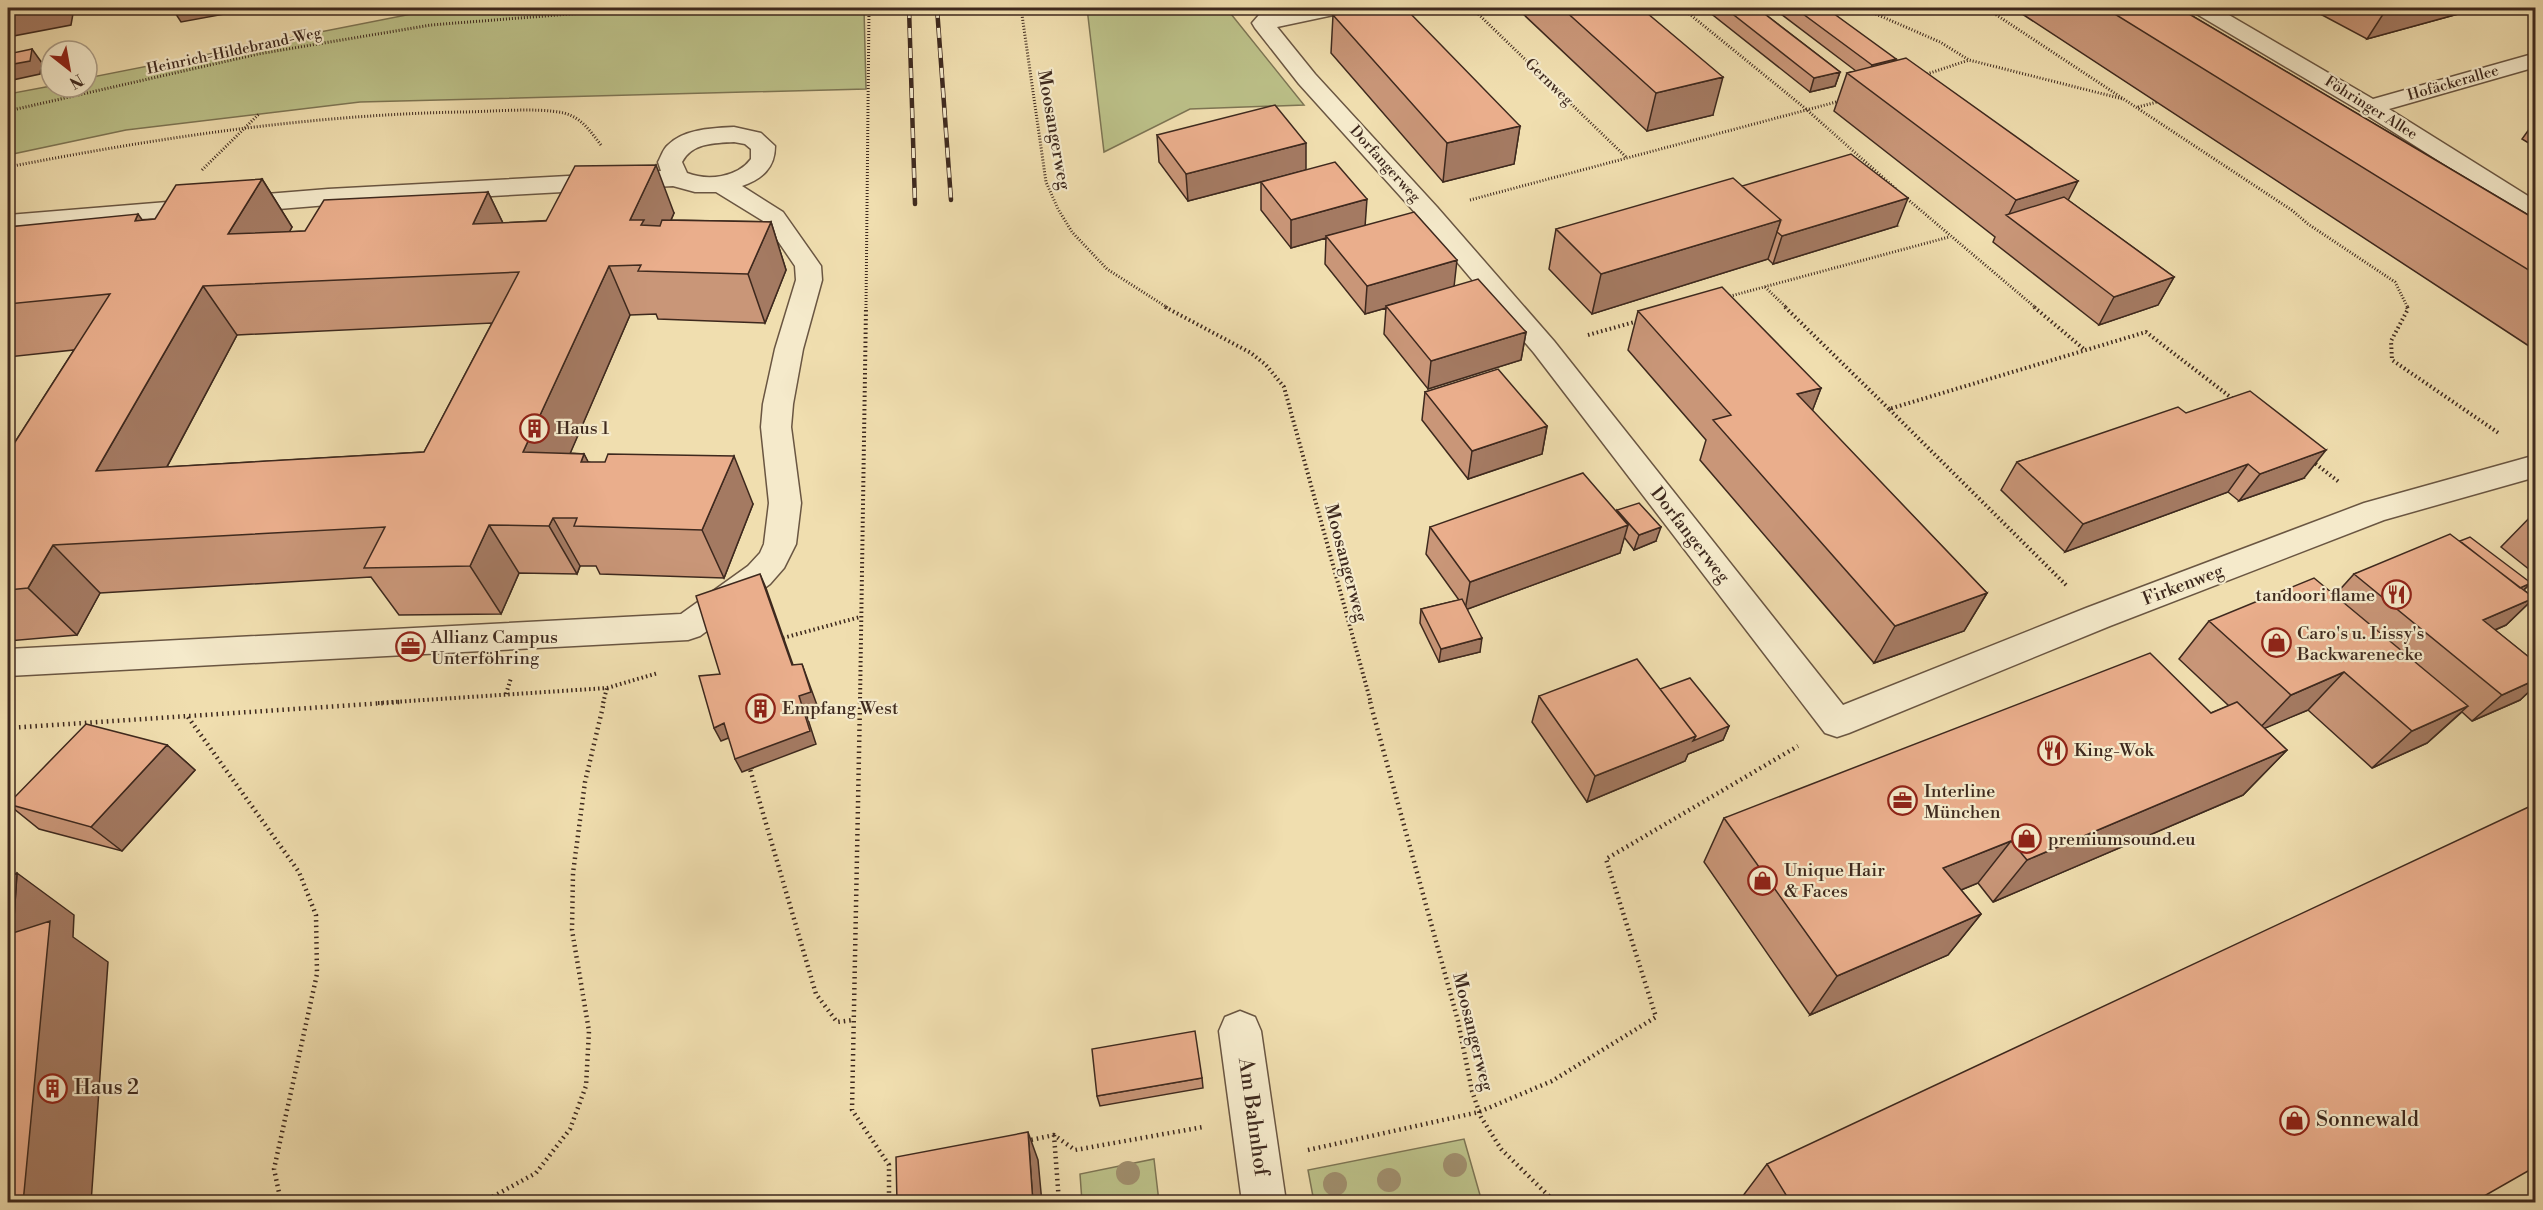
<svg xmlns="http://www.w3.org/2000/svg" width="2543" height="1210" font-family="'Libre Bodoni',serif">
<rect width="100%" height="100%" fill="#f0deaf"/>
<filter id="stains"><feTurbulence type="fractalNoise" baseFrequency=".00333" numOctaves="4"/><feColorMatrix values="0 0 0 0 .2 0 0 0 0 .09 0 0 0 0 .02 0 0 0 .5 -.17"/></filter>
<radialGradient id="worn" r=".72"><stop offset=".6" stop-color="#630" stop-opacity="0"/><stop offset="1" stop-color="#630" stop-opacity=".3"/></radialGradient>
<path fill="#bcc189" stroke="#7d7554" stroke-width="1.5" d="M442,8H864L866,89L360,102L126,130L8,155V94L51,86L87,87V78Z
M1087,8H1233L1227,9L1304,105L1190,109L1104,152Z
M1464,1139L1482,1202H1314L1308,1170Z
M1154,1159L1159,1202H1082L1080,1174Z"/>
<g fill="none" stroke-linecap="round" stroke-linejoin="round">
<defs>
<path id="minor" d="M1265,8H1286L1284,12L1307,8H1345L1343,13L1277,27L1315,74L1437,207L1554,341L1843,705L2086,608L2364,503L2536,455V477L2384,520L2110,626L1849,733L1837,737L1825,733L1534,353L1419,217L1299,84L1255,28L1252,23Z
M2192,8H2217L2373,99L2536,53V67L2389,109L2536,201V219L2527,217L2362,112L2195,13Z
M734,127L761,133L775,146C775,168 762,179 742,186L783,212L821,266L822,280L803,349L793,404L791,427L801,503L796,544L784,568L770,584L700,636L688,640L8,676V649L681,614L748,566L760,553L764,544L769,503L761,427L763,404L775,349L796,280L795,266L765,222L716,192H695L673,186L328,205L8,231V215L328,189L661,171L658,162C661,157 663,149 668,145C684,129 713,128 734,127ZM734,142L745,144L751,149V159C737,178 707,181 687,173L682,162C692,143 714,143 734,142Z
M1240,1011L1255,1017L1261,1031L1286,1202H1242L1219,1031L1225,1017Z"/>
</defs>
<use href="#minor" stroke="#6a5642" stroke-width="3"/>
<path stroke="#3e291e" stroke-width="3" stroke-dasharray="1 2" stroke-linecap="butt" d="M1021,8L1046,182L1058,209L1072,232L1107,269L1168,308
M1472,8L1626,157
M1682,8L1806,109L1897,190
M1862,8L1940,42L1969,60L2123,99
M1986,8L2293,211L2308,224L2395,282L2408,308
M1924,75L1969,60
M2138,107L2157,102
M8,111L258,54L431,25L646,8
M8,167C157,138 308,115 460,112C490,112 536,107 564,113C582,118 590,131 601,145
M202,170L259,114
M1905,197L2036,308
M1470,200L1840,101
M1765,287L1787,308
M1727,297L1949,237
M866,308L869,8"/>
<path stroke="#3e291e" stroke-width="4" stroke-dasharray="1.5 3" stroke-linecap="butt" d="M1165,307L1251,353L1266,365L1284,387L1371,703
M1785,307L1889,409
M2034,307L2085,350
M2407,307L2408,309L2391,341L2392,360L2500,434
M1588,335L1638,321
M2312,461L2339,482
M2066,585L1889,409L2146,332L2233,399
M783,638L860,617
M506,694L511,678
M378,703L607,688L658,673
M603,703L607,688
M860,703L866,307"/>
<path stroke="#3e291e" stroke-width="4.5" stroke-dasharray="1.5 4" stroke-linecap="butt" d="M860,702L852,1110L889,1165V1202
M1370,702L1458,1021L1472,1091L1481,1117L1501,1149L1555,1202
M188,717L299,872L316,915L317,974L274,1169L281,1202
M8,728L400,702
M753,766L750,769L816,994L837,1022L853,1020
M1054,1135L1059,1202
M1026,1141L1054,1135L1075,1150L1203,1127
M1308,1150L1479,1112L1552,1081L1656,1017L1606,859L1798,746
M483,1202L536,1173L570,1129L586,1086L589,1031L572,930L573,873L585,782L604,702"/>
<use href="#minor" fill="#f5eacb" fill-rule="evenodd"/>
<defs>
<path id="rail" d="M909,8L915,204
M937,8L951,200"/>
</defs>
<use href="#rail" stroke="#3e291e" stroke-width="4.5"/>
<use href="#rail" stroke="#f5eacb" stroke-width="3" stroke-dasharray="10" stroke-linecap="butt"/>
</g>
<g fill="#a08f6e">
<circle cx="1455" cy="1165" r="12"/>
<circle cx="1128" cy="1173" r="12"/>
<circle cx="1389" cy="1180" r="12"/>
<circle cx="1335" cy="1184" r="12"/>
</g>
<path fill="#c99678" stroke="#3e291e" stroke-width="1.5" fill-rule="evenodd" d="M1522,8H1641L1713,115L1647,131L1522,13Z
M1704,8H1757L1840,72L1835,86L1810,92Z
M1773,8H1826L1895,61L2068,200L2174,277L2158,305L2099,325L1993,242L1995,237L1834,111L1847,73L1856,71Z
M2013,8H2179L2535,219V350Z
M2309,8H2480L2367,39Z
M1333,15L1520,126L1514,164L1443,182L1331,53Z
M2535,121V147L2522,139Z
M1157,135L1306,170L1365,225L1454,286L1526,332L1521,360L1428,389L1384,334L1386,308L1365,314L1325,264L1326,238L1291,248L1261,210V182L1188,201L1159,162Z
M262,179L292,227L289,232L305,231L488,192L503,223L674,213L671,220L771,222L786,270L765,323L658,319L656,314L630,315L570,453L584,454L588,462L753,504L724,578L600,574L596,566H580L577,574L519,573L501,614L399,615L371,577L100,593L77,635L8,641V453L74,350L8,357V227L155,219ZM492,323L424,452L167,467L237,335Z
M1742,186L1897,226L1773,264L1768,259L1592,314L1549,269L1556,229Z
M1638,311L1821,388L1812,411L1987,593L1964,631L1874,663L1700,460L1706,440L1628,350Z
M1425,392L1547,426L1542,454L1468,479L1422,420Z
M2186,413L2304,478L2239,501L2228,492L2065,552L2001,490L2017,462Z
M1617,510L1656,541L1634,550L1624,537L1620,553L1467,609L1480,652L1439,662L1420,623L1421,609L1459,600L1426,554L1430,527L1617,512Z
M2535,512V574L2501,547Z
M2460,541L2531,583L2524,590L2534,598L2506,625L2495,630L2535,662V686L2520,700L2472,721L2462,712L2427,743L2372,768L2308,710L2264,728L2287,750L2243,795L1993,902L1978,883L1961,890L1981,914L1948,955L1810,1015L1704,862L1724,818L2211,713L2229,706L2179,659L2209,621L2335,595L2354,574Z
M1660,689L1729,726L1723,740L1688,754L1685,761L1587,802L1532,722L1539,696Z
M167,745L195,770L122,851L39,829L8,804Z
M1202,1078L1203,1088L1100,1106L1097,1096Z
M1767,1164L2472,1203H1745L1742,1197Z"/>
<path fill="#a47a62" stroke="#3e291e" stroke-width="1.5" d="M8,8H74L71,25L8,37Z
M172,8H257L181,22Z
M2387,8H2480L2367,39Z
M32,49L42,63L40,74L8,81V65Z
M1896,59L1891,72L1867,79L1872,65Z
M1840,72L1835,86L1810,92L1814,78Z
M1723,77L1713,115L1647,131L1656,93Z
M1520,126L1514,164L1443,182L1447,143Z
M1306,143V170L1188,201L1186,174Z
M656,165L674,213L657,252L630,220Z
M262,179L292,227L261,283L228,234Z
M2078,181L2058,220L2008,216L2016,200Z
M488,192L511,240L473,224Z
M1908,198L1897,226L1773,264L1782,236Z
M1367,199L1365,227L1326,236V238L1291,248V220Z
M138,214L173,263L135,221Z
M1781,220L1768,259L1592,314L1601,274Z
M771,222L786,270L765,323L748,274Z
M1457,260L1454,287L1386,306V308L1365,314L1367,286Z
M609,266L630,315L550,500L523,452Z
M2174,277L2158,305L2099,325L2114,297Z
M203,286L237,335L139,519L96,471Z
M1526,332L1521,360L1428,389L1431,361Z
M1821,388L1806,427L1797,394Z
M1547,426L1542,454L1468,479L1472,451Z
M2326,450L2304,478L2239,501L2260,474Z
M584,454L609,502L581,462Z
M734,456L753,504L724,578L702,530Z
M2248,464L2228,492L2065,552L2083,524Z
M553,518L580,566L577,574L549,526Z
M489,525L519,573L501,614L470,566Z
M1628,525L1620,553L1465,610L1470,582Z
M1661,527L1656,541L1634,550L1639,535Z
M53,545L100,593L77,635L28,588Z
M760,574L766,588L798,679L792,665Z
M2531,583L2516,597L2501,596Z
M1987,593L1964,631L1874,663L1895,626Z
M2534,598L2506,625L2455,647L2483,620Z
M1482,638L1480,652L1439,662L1441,649Z
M802,664L817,705L805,710L816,744L742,772L735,759L799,696Z
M2344,672L2308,710L2256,732L2291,695Z
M2535,680V686L2520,700L2472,721L2502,695Z
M2468,706L2427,743L2372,768L2412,731Z
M724,723L731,737L721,741L714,728Z
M1729,726L1723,740L1688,754L1685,761L1587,802L1595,776L1696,736Z
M167,745L195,770L122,851L91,827Z
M2287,750L2243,795L1993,902L2027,860Z
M2011,841L1978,883L1912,910L1943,868Z
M17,873L74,915L73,937L108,962L91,1203H23L13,933Z
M1981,914L1948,955L1810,1015L1837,976Z
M1028,1132L1038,1160L1042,1203H1033Z"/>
<path fill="#eaae8c" stroke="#3e291e" stroke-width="1.5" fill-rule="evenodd" d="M1371,8H1405L1520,126L1447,143L1333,15Z
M1562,8H1641L1723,77L1656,93Z
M1725,8H1757L1840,72L1814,78Z
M1795,8H1826L1896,59L1872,65Z
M2105,8H2179L2535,219V274Z
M32,49L30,61L8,65V54Z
M1906,58L2078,181L2016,200L1847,73Z
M1275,105L1306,143L1186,174L1157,135Z
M1851,154L1908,198L1782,236L1777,232L1781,220L1742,186Z
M1335,162L1367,199L1291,220L1261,182Z
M656,165L630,220H644L641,225L660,226L662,220L771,222L748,274L638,271L641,265L609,266L523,452L584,454L581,462H605L608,454L734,456L702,530L574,526L577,518H553L549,526L489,525L470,566L364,568L385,527L53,545L28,588L8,590V453L110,294L8,304V227L138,214L135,221L155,219L176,185L262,179L228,234L305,231L324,200L488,192L473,224L546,221L575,166ZM519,272L424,452L96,471L203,286Z
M1733,178L1781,220L1601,274L1556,229Z
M2064,197L2174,277L2114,297L2006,215Z
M1414,212L1457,260L1367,286L1326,236Z
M1478,279L1526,332L1431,361L1386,306Z
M1722,287L1821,388L1797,394L1987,593L1895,626L1713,420L1731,415L1638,311Z
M1498,369L1547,426L1472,451L1425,392Z
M2250,391L2326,450L2260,474L2248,464L2083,524L2017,462L2178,407L2186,413Z
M1583,473L1628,525L1470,582L1430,527Z
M1639,503L1661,527L1639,535L1617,510Z
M2450,534L2534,598L2483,620L2535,662V680L2502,695L2354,574Z
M2470,537L2531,583L2520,588L2460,541Z
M760,574L792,665L802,664L811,692L799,696L810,731L735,759L724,723L714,728L699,676L720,674L696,596Z
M2314,578L2468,706L2412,731L2344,672L2291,695L2209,621Z
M1462,599L1482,638L1441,649L1421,609Z
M2150,653L2211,713L2237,702L2287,750L2027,860L2011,841L1943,868L1981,914L1837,976L1724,818Z
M1637,659L1696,736L1595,776L1539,696Z
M1690,678L1729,726L1693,741L1696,736L1660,689Z
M86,724L167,745L91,827L8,804Z
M2535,804V1167L2472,1203H1791L1767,1164Z
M17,873L13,933L50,921L23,1203H8V876Z
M1195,1031L1202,1078L1097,1096L1092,1049Z
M1028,1132L1033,1203H897L896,1157Z"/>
<defs>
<symbol id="building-ring" viewBox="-11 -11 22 22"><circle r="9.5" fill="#f5eacb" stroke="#8f2418" stroke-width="1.5"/><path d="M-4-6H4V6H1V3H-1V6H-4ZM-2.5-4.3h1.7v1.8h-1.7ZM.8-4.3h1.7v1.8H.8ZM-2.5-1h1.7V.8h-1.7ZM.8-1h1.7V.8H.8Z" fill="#8f2418"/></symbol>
<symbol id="restaurant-ring" viewBox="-11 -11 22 22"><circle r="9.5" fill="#f5eacb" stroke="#8f2418" stroke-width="1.5"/><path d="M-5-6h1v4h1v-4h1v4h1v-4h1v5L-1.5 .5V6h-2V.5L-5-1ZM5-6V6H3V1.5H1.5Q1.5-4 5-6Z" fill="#8f2418"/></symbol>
<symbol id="shop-ring" viewBox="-11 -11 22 22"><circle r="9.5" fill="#f5eacb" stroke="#8f2418" stroke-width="1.5"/><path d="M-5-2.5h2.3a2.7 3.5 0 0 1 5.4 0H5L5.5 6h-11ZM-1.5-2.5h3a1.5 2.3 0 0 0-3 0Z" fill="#8f2418"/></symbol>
<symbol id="office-ring" viewBox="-11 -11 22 22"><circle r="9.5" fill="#f5eacb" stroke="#8f2418" stroke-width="1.5"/><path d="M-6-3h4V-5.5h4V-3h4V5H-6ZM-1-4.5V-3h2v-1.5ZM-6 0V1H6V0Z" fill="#8f2418"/></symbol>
</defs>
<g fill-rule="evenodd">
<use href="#building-ring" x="518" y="412" width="33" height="33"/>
<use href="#restaurant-ring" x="2380" y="578" width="33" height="33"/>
<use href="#shop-ring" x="2260" y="626" width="33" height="33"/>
<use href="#office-ring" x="394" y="630" width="33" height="33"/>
<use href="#building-ring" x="744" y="692" width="33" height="33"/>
<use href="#restaurant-ring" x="2036" y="734" width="33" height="33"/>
<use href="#office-ring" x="1886" y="784" width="33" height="33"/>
<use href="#shop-ring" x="2010" y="822" width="33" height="33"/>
<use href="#shop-ring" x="1746" y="864" width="33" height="33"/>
<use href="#building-ring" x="36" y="1072" width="33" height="33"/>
<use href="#shop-ring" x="2278" y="1104" width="33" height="33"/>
</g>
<g text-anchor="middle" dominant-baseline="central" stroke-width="4.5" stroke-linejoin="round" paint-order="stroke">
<g font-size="15" fill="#3e291e" stroke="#f5eacb">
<text transform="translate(234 51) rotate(-12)">Heinrich-Hildebrand-Weg</text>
<text transform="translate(1549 82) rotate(44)">Gernweg</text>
<text transform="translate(2453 83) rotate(-16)">Hofäckerallee</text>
<text transform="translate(2371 108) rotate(32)">Föhringer Allee</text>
<text transform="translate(1385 164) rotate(48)">Dorfangerweg</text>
</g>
<g font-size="18" fill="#3e291e" stroke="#f5eacb">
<text transform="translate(1054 130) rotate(80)">Moosangerweg</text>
<text transform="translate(1690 535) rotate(52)">Dorfangerweg</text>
<text transform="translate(1346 563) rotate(75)">Moosangerweg</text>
<text transform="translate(2183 585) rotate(-21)">Firkenweg</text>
<text transform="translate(1473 1032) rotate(76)">Moosangerweg</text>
</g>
<g font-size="18" fill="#3e291e" stroke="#f5eacb" text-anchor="start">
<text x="556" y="428">Haus 1</text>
<text x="2375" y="595" text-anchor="end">tandoori flame</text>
<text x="2297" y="633">Caro's u. Lissy's<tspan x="2297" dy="21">Backwarenecke</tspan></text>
<text x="431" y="637">Allianz Campus<tspan x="431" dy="21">Unterföhring</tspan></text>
<text x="782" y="708">Empfang West</text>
<text x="2074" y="750">King-Wok</text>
<text x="1924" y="791">Interline<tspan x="1924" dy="21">München</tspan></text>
<text x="2048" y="839">premiumsound.eu</text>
<text x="1784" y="870">Unique Hair<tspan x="1784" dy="21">&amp; Faces</tspan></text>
</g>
<g font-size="21" fill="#3e291e" stroke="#f5eacb" text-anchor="start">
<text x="74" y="1088">Haus 2</text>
<text x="2316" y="1120">Sonnewald</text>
</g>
<g font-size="21" fill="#3e291e" stroke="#f5eacb">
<text transform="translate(1253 1117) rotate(82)">Am Bahnhof</text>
</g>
</g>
<rect width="2543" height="1210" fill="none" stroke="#f0deaf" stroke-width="30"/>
<rect x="9" y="9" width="2525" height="1192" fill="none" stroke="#3e291e" stroke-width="3"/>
<rect x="15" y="15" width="2513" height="1180" fill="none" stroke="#3e291e" stroke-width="1.5"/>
<g transform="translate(69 69) rotate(149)"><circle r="28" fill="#f5eacb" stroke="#ac9d86" stroke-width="1.5"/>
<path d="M0-4.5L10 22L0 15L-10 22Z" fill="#8f2418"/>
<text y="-9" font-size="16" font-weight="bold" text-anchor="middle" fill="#3e291e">N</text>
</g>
<rect width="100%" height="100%" filter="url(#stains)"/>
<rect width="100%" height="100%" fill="url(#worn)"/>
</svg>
